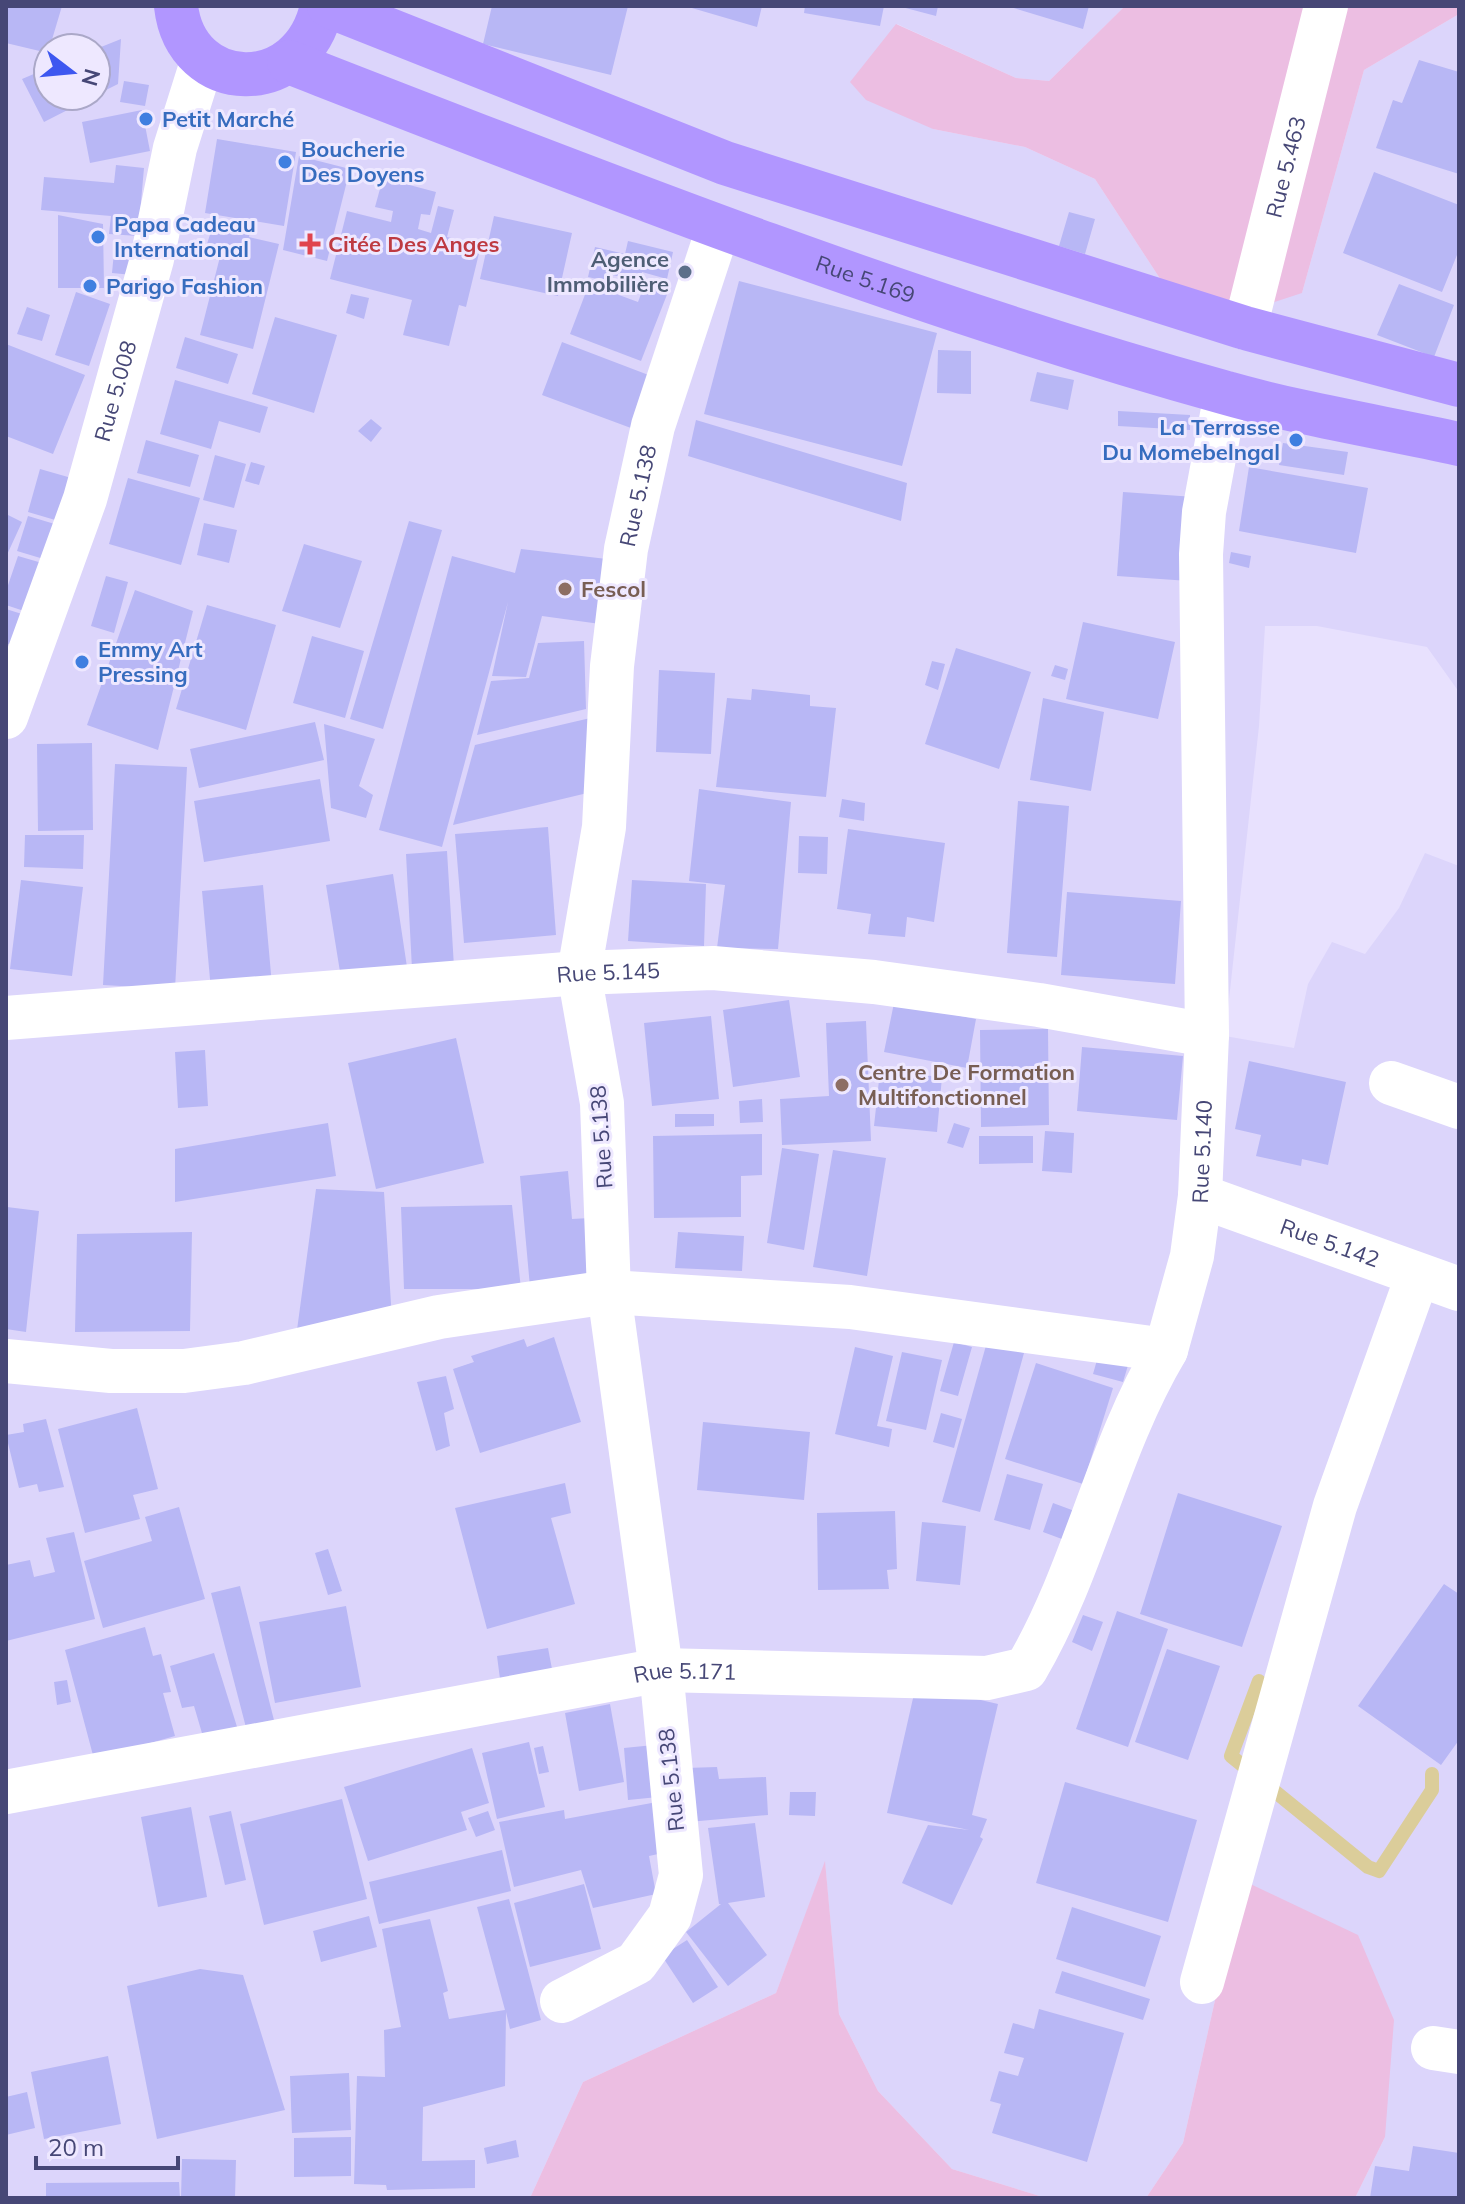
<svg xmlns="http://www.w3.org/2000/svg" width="1465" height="2204" font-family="Mulish,sans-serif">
<rect width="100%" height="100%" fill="#e8e1fe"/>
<path fill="#dcd5fb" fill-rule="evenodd" d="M6,6H1125L1049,81L1016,78L897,24L933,129L1025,147L1095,179L1174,300L1302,293L1364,70L1459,14V692L1427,647L1317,626H1265L1259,726L1225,1036L1294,1048L1308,984L1332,942L1365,954L1399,908L1425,853L1459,866V2198H1355L1385,2137L1242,1880L1183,2143L1146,2198H1046L952,2169L878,2091L839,2014L825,1863L776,1993L583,2082L530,2198H6ZM48,48H96V96H48Z"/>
<path fill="#ecbee2" d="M1125,6H1459V14L1364,70L1302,293L1259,307L1174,300L1095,179L1025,147L933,129L866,100L850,82L896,24L1016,78L1049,81Z
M825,1861L839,2014L878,2091L952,2169L1046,2198H530L583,2082L776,1993Z
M1242,1880L1358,1935L1394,2020L1385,2137L1355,2198H1146L1183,2143Z"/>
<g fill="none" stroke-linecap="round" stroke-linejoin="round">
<path stroke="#dbcd9a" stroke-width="14" d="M1259,1681L1231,1756L1368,1867L1379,1871L1432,1790V1774"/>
</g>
<path fill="#b8b7f5" d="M6,6H62L48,53L6,43Z
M492,6H628L611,75L483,44Z
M685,6H762L757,27Z
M805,6H884L880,26L804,13Z
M898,6H938L936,16Z
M1007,6H1089L1083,29Z
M121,39L118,84L96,95V49Z
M1419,60L1459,72V174L1376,148L1393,100L1402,103Z
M48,68V96H95L44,122L22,79Z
M124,81L149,85L145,106L120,102Z
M142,110L150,151L90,163L82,122Z
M217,139L296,152L284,226L205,213Z
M299,156L350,169L327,261L283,250Z
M116,165L144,168L138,236L109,234L111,216L41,210L44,177L114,183Z
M1374,172L1459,205V250L1442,292L1343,253Z
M383,178L436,192L430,215L421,214L418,229L431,233L438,206L454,210L447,237L481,245L466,307L459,305L449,346L403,335L412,300L330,279L347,211L391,222L393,211L375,207Z
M1069,212L1095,219L1085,254L1059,246Z
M58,215L103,224L104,288H58Z
M494,216L572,233L558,296L480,279Z
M214,222L250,232L249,237L279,244L253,349L200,335L222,249L207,244Z
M628,241L673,252L667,279L642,272L640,281L608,274L606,281L588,277L595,247L625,254Z
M115,242L137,245L133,275L112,273Z
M739,281L937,333L902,466L704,414Z
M645,283L668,292L641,361L570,334L589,284L638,302Z
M1399,284L1454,305L1434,357L1377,335Z
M76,292L110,304L89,366L55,355Z
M351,294L369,298L364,319L346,313Z
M27,307L50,315L42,341L17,334Z
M275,317L337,335L314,413L252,394Z
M185,337L238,354L228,384L176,368Z
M562,342L659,379L639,431L542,395Z
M6,344L85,375L53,454L6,436Z
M938,350L971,351V394L937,393Z
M1037,372L1074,380L1068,410L1030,401Z
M175,380L268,407L260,433L219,421L211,449L160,434Z
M1118,411L1190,415V430L1118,426Z
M371,419L382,428L371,442L358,431Z
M696,420L907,483L901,521L688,456Z
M146,440L199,455L190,487L137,473Z
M1283,443L1348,452L1344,475L1279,465Z
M215,455L246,464L234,508L203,500Z
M251,462L265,466L259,485L245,481Z
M1249,467L1368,488L1356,553L1239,531Z
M40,469L75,479L62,522L28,512Z
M128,478L200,498L181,565L109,544Z
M1123,492L1195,497L1189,581L1117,576Z
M6,514L22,522L6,557Z
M28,516L58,525L47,560L17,551Z
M409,521L442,530L383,729L350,719Z
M204,523L237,530L229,563L197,555Z
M304,544L362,561L340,628L282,611Z
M521,549L624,561L615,626L542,616L526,677L492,676L508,602L442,847L379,830L452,556L515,573Z
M1231,552L1251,556L1249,568L1229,563Z
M18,556L42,563L27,612L6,605V591Z
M106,576L128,582L114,633L91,626Z
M135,590L193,611L158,750L87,725Z
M207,605L276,625L246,730L176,709Z
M6,609L25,615L15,646L6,643Z
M1083,622L1175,642L1158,719L1066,699Z
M312,636L364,651L345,718L293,703Z
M584,641L586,709L477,735L491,681L529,678L538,643Z
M956,648L1031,672L999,769L925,744Z
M932,661L945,664L938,690L925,685Z
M1055,665L1068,669L1065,680L1051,676Z
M659,670L715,673L711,754L656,752Z
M752,689L810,695V706L836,708L826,797L716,787L727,698L751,700Z
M1043,698L1104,712L1091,791L1030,780Z
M599,716L600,790L453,825L475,745Z
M315,722L324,760L199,788L190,749Z
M324,724L375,739L359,786L373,795L366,818L331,808Z
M92,743L93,830L38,831L37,744Z
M115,764L187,767L175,989L103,985Z
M320,779L330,841L204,862L194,801Z
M699,789L791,802L778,949L717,948L725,885L689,881Z
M842,799L865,803L864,821L839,817Z
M1018,801L1069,806L1057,957L1007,953Z
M548,827L556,935L464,943L455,834Z
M848,829L945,843L934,922L907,917L905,937L868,934L871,914L837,909Z
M25,835H84L83,869L24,867Z
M799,836L828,837L827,874L798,873Z
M447,851L454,967L412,969L406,854Z
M393,874L407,967L341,978L326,885Z
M21,880L83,887L72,976L10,969Z
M632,880L706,884L704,946L628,941Z
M263,885L272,985L211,990L202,891Z
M1067,892L1181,901L1175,984L1061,975Z
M789,1000L800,1077L733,1087L723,1010Z
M894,1003L976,1019L967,1068L884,1052Z
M711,1016L719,1099L652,1106L644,1023Z
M866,1021L871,1141L782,1145L780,1099L829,1096L826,1023Z
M1048,1029L1049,1125L981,1127L980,1030Z
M456,1038L484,1163L376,1189L348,1063Z
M1082,1047L1183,1056L1177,1120L1077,1111Z
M205,1050L208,1106L178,1108L175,1052Z
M1249,1061L1346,1082L1328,1165L1302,1159L1301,1166L1256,1156L1261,1135L1235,1129Z
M880,1071L942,1077L937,1132L874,1126Z
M762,1099L763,1122L740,1123L739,1101Z
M675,1114H714V1126L675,1127Z
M328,1123L336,1176L175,1202V1149Z
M954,1123L970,1128L963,1148L947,1143Z
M1045,1131L1074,1133L1072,1173L1042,1171Z
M762,1134V1175L741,1176V1217L654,1218L653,1136Z
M979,1136H1033V1163L979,1164Z
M782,1148L819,1154L804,1250L767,1243Z
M833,1150L886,1158L867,1276L813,1267Z
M568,1171L572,1219L590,1218V1283L530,1287L520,1176Z
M316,1189L384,1192L392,1320L297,1330Z
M512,1205L521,1289H404L401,1207Z
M7,1207L39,1211L26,1332L6,1329Z
M192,1232L190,1331L75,1332L77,1234Z
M678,1232L744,1236L742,1271L675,1268Z
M554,1337L581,1422L480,1453L453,1369L474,1362L471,1356L524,1339L527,1347Z
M954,1342L972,1347L958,1396L940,1391Z
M987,1342L1024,1353L980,1512L942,1502Z
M855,1347L893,1356L877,1426L892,1429L889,1447L835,1434Z
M902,1352L942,1360L926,1430L886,1421Z
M1099,1353L1129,1362L1123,1382L1093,1374Z
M1036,1363L1113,1388L1083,1484L1005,1459Z
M446,1376L454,1409L444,1413L450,1446L436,1451L417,1382Z
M137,1408L158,1489L133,1495L140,1519L85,1533L58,1429Z
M941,1413L962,1419L954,1448L933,1442Z
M46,1419L64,1487L39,1492L37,1484L19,1488L6,1435L24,1432L23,1424Z
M703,1422L810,1432L804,1500L697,1490Z
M1007,1474L1043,1484L1030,1530L994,1520Z
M565,1483L571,1513L551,1518L575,1604L487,1629L455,1508Z
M1178,1493L1282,1526L1242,1647L1140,1614Z
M1053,1503L1080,1513L1070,1542L1043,1532Z
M179,1507L205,1599L103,1628L84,1561L152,1541L145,1517Z
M895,1511L897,1569L887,1570L889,1589L818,1590L817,1513Z
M922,1522L966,1526L960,1585L916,1581Z
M74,1532L95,1619L6,1641V1565L30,1560L34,1577L55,1572L46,1538Z
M328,1549L342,1591L328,1595L315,1553Z
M1444,1584L1459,1594V1740L1441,1765L1358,1706Z
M240,1586L277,1732L249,1739L211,1593Z
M346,1606L361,1687L275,1703L259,1622Z
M1117,1611L1168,1629L1128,1747L1076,1729Z
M1083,1615L1103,1622L1092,1651L1072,1642Z
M145,1627L153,1656L161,1654L171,1692L163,1693L175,1736L94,1759L65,1650Z
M548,1648L552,1669L500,1679L497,1656Z
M1167,1649L1220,1666L1188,1760L1135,1742Z
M214,1653L238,1730L204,1740L194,1706L182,1708L170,1666Z
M67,1680L71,1702L57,1705L54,1682Z
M916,1685L998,1704L972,1815L987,1819L980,1837L983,1839L952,1905L902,1883L928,1825L969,1830L887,1813Z
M610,1704L624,1782L579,1791L565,1713Z
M529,1742L545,1807L497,1819L482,1753Z
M654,1745L658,1797L628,1800L624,1748Z
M543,1746L549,1772L539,1774L534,1748Z
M472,1748L489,1803L461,1812L467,1830L368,1861L344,1787Z
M717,1767L719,1779L766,1777L768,1815L688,1822L686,1768Z
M1065,1782L1197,1820L1168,1922L1036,1883Z
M790,1792H816L815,1816L789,1815Z
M342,1799L367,1899L264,1925L240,1824Z
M657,1802L667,1852L649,1856L656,1894L593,1908L581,1870L514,1887L499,1822L564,1810L565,1819Z
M191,1807L207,1897L158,1907L141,1817Z
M231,1811L246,1880L225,1885L209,1816Z
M488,1811L495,1830L476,1837L468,1818Z
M755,1823L765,1897L728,1903L767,1955L728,1986L686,1932L721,1904H719L708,1828Z
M502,1850L511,1891L379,1924L369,1882Z
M584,1884L601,1949L530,1967L514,1903Z
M509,1899L541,2020L510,2029L506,2012L505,2086L423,2107L422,2161L475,2160V2188L387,2190L386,2185L354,2184L357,2076L385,2077L384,2030L401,2027L382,1929L430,1919L448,1991L443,1993L449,2019L505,2010L477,1907Z
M1072,1907L1161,1936L1145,1987L1056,1959Z
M369,1916L377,1947L321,1962L313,1931Z
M687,1940L718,1987L693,2003L662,1956Z
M200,1969L243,1975L285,2110L157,2139L127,1986Z
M1062,1971L1150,1999L1143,2020L1055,1993Z
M1039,2009L1124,2033L1087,2162L992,2133L1001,2104L990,2101L999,2071L1018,2076L1024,2058L1004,2053L1013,2023L1034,2029Z
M108,2056L121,2124L44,2139L31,2072Z
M349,2073L351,2130L292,2133L290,2076Z
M27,2092L35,2128L6,2135V2097Z
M351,2137V2176L294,2177V2138Z
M516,2140L519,2157L487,2164L484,2148Z
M1413,2146L1459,2153V2198H1370L1375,2166L1409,2171Z
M182,2159L236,2160L235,2198H181Z
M179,2182L180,2198H46V2183Z"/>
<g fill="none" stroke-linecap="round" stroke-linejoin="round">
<g stroke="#fff" stroke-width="44">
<path id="s1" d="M1245,328L1326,6"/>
<path id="s2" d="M6,717L85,499L152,259L175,148L203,59"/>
<path id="s3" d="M6,1018L579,973L713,968L874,982L1039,1005L1207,1035"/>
<path d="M1391,1083L1459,1107"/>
<path id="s4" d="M1200,1196L1459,1289"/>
<path id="s5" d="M6,1361L111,1371H184L244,1363L439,1317L609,1292L850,1307L1166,1350L1192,1256L1200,1196L1207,1035L1201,554L1204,512L1226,393"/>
<path id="s6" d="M6,1792L661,1670L987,1678L1026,1669C1085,1569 1106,1451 1166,1350"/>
<path d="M1202,1982L1335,1506L1417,1277"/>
<path id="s7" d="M562,2001L636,1963L670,1916L681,1875L661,1670L609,1292L602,1103L579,973L604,827L612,666L626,549L653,426L718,229"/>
<path d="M1433,2048L1459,2052"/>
</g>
<g stroke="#b196ff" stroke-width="44">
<path d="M176,6C186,95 302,99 322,6"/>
<path d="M329,6L725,163L1245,328L1459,385"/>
<path id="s8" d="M289,62C597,182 904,303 1223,392C1300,414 1381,427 1459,444"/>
</g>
</g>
<g fill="#3f7fe0" stroke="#eee8ff" stroke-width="3">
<circle cx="146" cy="119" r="8"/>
<circle cx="285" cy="162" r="8"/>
<circle cx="98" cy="237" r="8"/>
<circle cx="90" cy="286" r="8"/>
<circle cx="1296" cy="440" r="8"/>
<circle cx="82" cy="662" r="8"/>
</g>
<path fill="#e0444e" stroke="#eee8ff" stroke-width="3" d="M306 232h8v8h8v8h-8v8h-8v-8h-8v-8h8z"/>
<circle fill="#5c6f8a" stroke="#eee8ff" stroke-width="3" cx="685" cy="272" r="8"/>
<g fill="#8d6e63" stroke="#eee8ff" stroke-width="3">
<circle cx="565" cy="589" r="8"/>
<circle cx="842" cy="1085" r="8"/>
</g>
<g text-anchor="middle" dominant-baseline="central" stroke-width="6" stroke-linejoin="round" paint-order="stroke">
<g font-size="22" font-weight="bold" fill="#366cbe" stroke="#eee8ff" text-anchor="start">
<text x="162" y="119">Petit Marché</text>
<text x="301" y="149">Boucherie<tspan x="301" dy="25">Des Doyens</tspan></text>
<text x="114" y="224">Papa Cadeau<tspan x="114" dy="25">International</tspan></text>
<text x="106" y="286">Parigo Fashion</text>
<text x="1280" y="427" text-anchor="end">La Terrasse<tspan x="1280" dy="25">Du Momebelngal</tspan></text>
<text x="98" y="649">Emmy Art<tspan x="98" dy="25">Pressing</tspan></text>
</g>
<g font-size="22" fill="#464776" stroke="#eee8ff">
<text stroke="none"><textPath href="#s1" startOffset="166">Rue 5.463</textPath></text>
<text stroke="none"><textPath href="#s8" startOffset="616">Rue 5.169</textPath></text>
<text stroke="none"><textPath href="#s2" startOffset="344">Rue 5.008</textPath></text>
<text stroke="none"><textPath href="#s7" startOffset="1574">Rue 5.138</textPath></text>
<text stroke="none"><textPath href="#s3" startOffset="604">Rue 5.145</textPath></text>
<text transform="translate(601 1137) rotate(-94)">Rue 5.138</text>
<text stroke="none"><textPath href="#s5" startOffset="1374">Rue 5.140</textPath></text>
<text stroke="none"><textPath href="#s4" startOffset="138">Rue 5.142</textPath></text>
<text stroke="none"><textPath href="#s6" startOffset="690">Rue 5.171</textPath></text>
<text transform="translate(671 1780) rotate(-96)">Rue 5.138</text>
</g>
<g font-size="22" font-weight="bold" fill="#be3a42" stroke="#eee8ff" text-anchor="start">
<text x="328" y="244">Citée Des Anges</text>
</g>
<g font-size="22" font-weight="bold" fill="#4e5e75" stroke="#eee8ff" text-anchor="end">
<text x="669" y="259">Agence<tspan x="669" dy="25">Immobilière</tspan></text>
</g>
<g font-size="22" font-weight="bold" fill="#785e54" stroke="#eee8ff" text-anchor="start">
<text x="581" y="589">Fescol</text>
<text x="858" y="1072">Centre De Formation<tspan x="858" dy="25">Multifonctionnel</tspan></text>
</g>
</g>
<rect width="1465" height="2204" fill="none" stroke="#464776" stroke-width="16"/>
<g transform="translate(72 72) rotate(106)"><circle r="38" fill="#eee8ff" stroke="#aba8c8" stroke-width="2"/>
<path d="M0-6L14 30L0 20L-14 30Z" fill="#3d57f0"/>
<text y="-12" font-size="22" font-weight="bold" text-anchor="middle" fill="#464776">N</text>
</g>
<path d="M36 2156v12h142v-12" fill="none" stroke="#464776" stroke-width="4"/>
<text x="48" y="2156" font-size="24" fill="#464776" stroke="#eee8ff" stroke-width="6" paint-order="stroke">20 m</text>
</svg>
